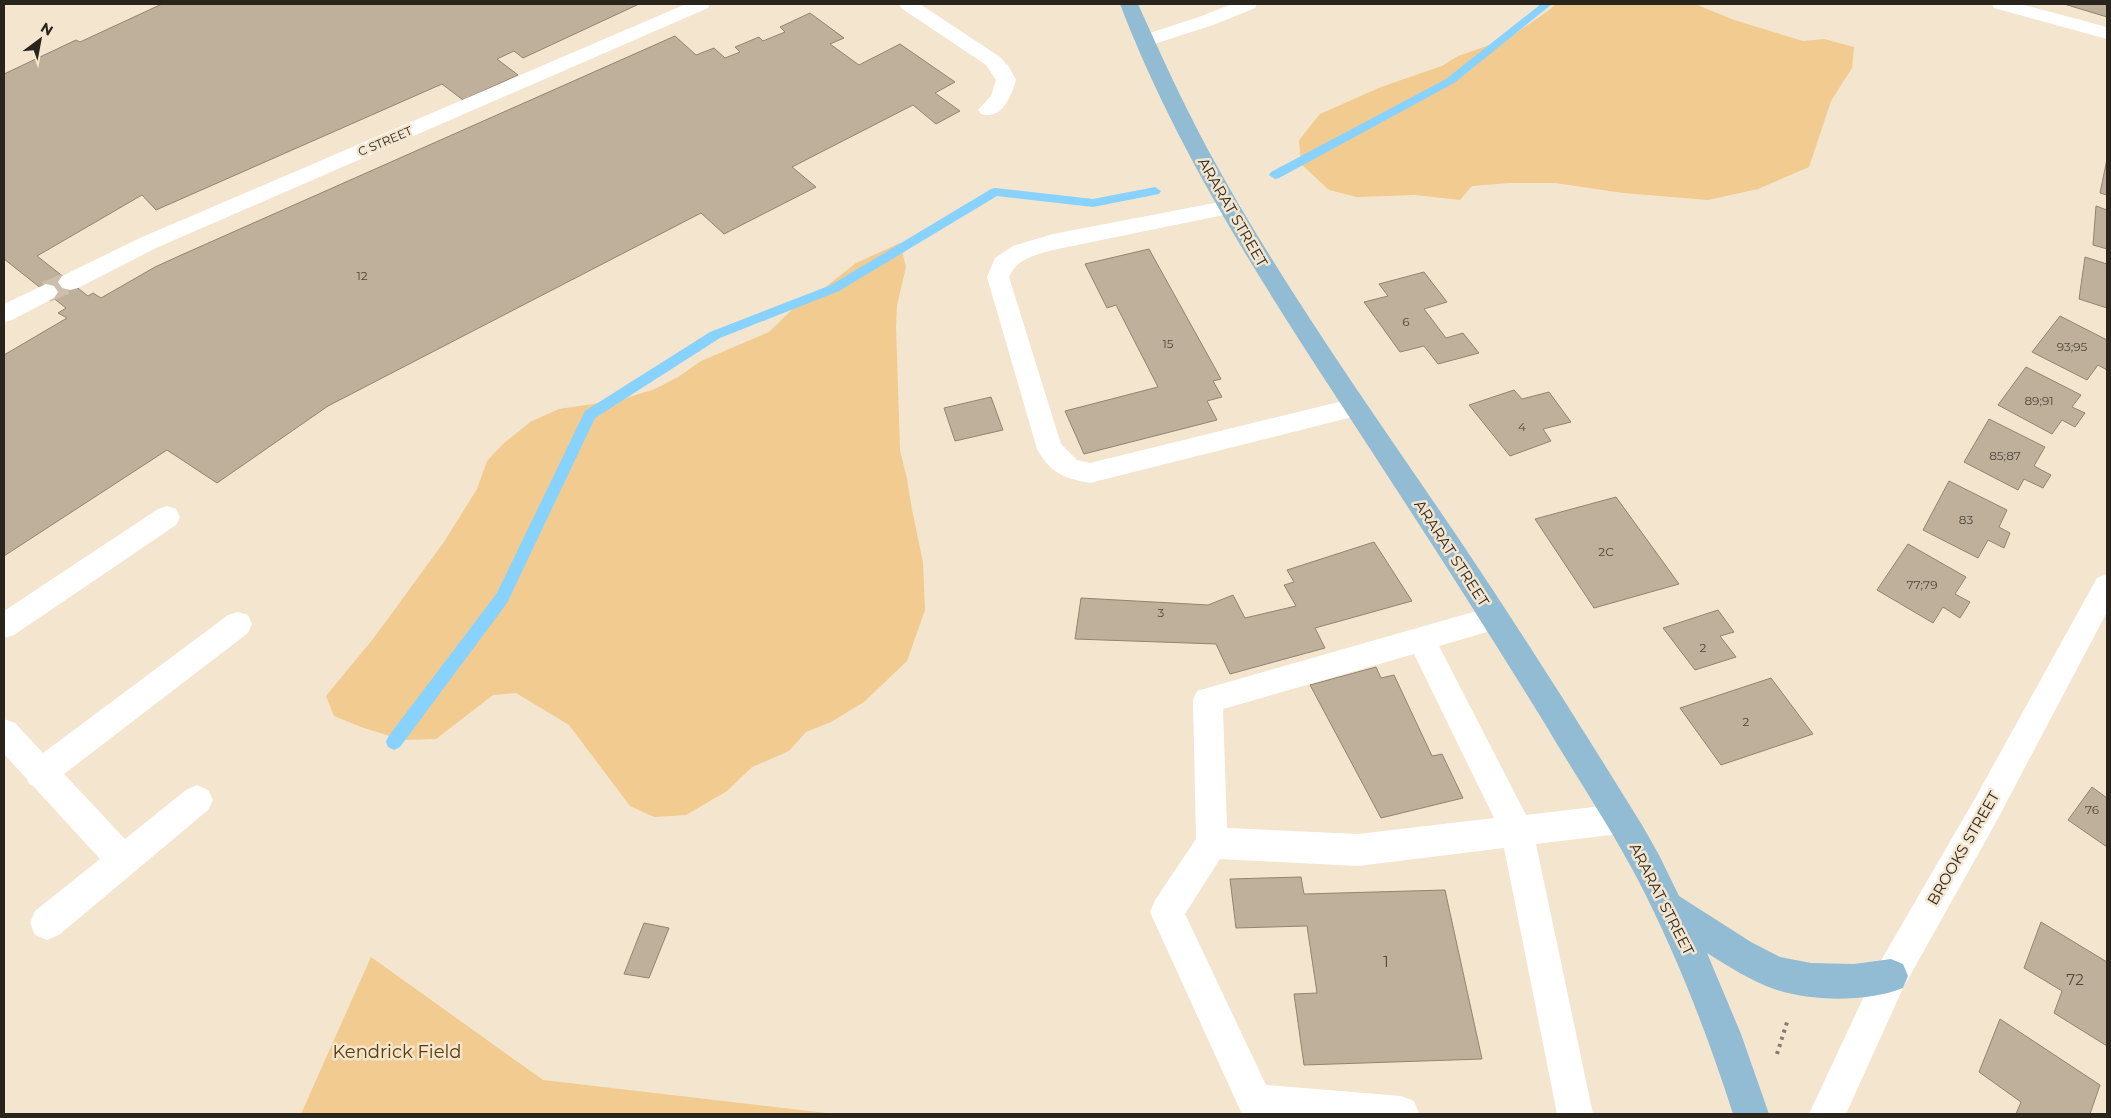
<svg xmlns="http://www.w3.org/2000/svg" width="2111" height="1118" font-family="Montserrat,sans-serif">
<rect width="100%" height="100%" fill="#f4e5cf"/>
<path fill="#f1cb90" d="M1556,4H1695L1734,20L1803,41L1824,39L1854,47L1852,68L1831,101L1809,167L1758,189L1708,200L1623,193L1555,183H1510L1472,186L1460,200L1415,195L1357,197L1329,190L1301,164L1299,140L1320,114L1381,87L1442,66L1458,56L1507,39L1548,11Z
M900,243L906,267L897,305L896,327L900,450L907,479L912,510L923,562L925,610L907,661L864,702L831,722L806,732L789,751L752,767L727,791L686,815L654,817L630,806L569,725L516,693L493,695L436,739L402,740L361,727L334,716L326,696L373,639L444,542L477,489L487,461L503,444L530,422L559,409L620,400L655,389L678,377L701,361L769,332L798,304L823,289L856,263Z
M371,957L543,1080L835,1114H301Z"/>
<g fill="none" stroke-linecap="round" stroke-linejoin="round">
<path fill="#87d2ff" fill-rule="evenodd" d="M1541,4H1552L1454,83L1279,178L1275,179L1269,175L1271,172L1446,79Z
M1155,187L1161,191L1159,194L1093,207L997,196L839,291L720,338L595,418L507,603L400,747L394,750L388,747L386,742L388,737L497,593L585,411L710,332L831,285L991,189L995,188L1093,199Z"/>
</g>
<path fill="#beb09b" stroke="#928470" d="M162,4H639L523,58L514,51L497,59L518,75L463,100L442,84L156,210L142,195L37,256L88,296L93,293L101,298L155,267L179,256L675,36L696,55L714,48L725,58L740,52L735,47L759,37L763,41L785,32L780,27L810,13L844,38L830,44L859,65L900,44L955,82L935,93L960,111L936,124L913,105L792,167L816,187L724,234L701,213L328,406L217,483L167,450L4,556V355L67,318L58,313L66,308L4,259V74L76,40L80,42Z
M2064,4H2107V17Z
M2107,159V195L2100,193Z
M2096,206L2107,210V249L2093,245Z
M1149,249L1221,379L1213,381L1222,397L1207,401L1217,420L1084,454L1065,411L1158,387L1116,305L1107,308L1085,264Z
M2085,257L2107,264V308L2079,299Z
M1424,272L1447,302L1424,309L1446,338L1463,333L1479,353L1438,364L1424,346L1400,352L1364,302L1388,296L1379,284Z
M2060,316L2107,340V370L2098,365L2087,380L2032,352Z
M2026,367L2081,395L2072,407L2085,413L2075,427L2062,420L2052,434L1998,405Z
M1514,390L1522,399L1549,392L1571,422L1543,429L1551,441L1510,456L1469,405Z
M991,397L1003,430L955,441L944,408Z
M1989,419L2045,447L2034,466L2051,475L2043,488L2024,479L2018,490L1964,462Z
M1949,481L2007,510L1999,527L2010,533L2004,548L1988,540L1978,558L1923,530Z
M1616,497L1679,584L1594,608L1535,519Z
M1374,542L1412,601L1315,628L1325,648L1230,674L1216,644L1075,639L1081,598L1208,605L1233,595L1245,618L1296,606L1284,585L1294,582L1287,570Z
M1908,544L1966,577L1955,594L1970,602L1960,618L1943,607L1933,623L1877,590Z
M1718,610L1734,632L1720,636L1736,657L1695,670L1663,628Z
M1376,667L1381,678L1394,675L1432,756L1442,754L1463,798L1381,818L1310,685Z
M1771,678L1813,734L1721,765L1680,708Z
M2092,787L2107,798V847L2068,820Z
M1301,877L1304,894L1445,890L1482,1059L1304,1065L1294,994L1317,993L1307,926L1236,928L1230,879Z
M2041,922L2107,962V1046L2054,1013L2062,991L2024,968Z
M644,923L669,928L649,978L624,974Z
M2000,1019L2100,1085L2090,1114H2016L2021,1102L1979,1072Z"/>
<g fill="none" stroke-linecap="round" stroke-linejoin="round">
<path stroke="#ccbfab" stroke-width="21" stroke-dasharray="21 11" stroke-linecap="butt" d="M46,292L70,282"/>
<path stroke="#867c6d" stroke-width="4" stroke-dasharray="3 4.5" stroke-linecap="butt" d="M1777,1054L1788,1019"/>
<path fill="#fff" fill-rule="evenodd" d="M686,4H710L708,8L156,248L78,288L70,290L62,288L58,282L62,276L140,238Z
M899,4H920L1000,57L1009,67L1016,80C1011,97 1002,120 981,114L978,110L991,96L996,80L986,65L901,8Z
M1232,4H1257L1255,8L1213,25L1151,45L1144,47L1137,45L1134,41L1137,37L1199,17Z
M1992,4H2021L2107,27V39L1994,8Z
M1230,200L1238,202L1241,207L1238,212L1053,250C1036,255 1017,258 1009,277L1061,444L1077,460L1090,463L1355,398L1364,400L1368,407L1364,414L1090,483C1064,478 1051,474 1037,449L987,277L995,258L1013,246L1053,234Z
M46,284L54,286L58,292L54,298L12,320L4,322V304Z
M167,506L176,509L180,517L176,525L14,635L4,638V611L158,509Z
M2107,574V612L1995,824L1903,988L1846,1114H1809L1879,964L1973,802L2097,578Z
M1494,606L1504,609L1508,618L1504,627L1439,646L1526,815L1619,804L1630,808L1635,819L1630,830L1619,834L1536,844L1593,1114H1557L1504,848L1358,866L1220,859L1185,914L1266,1085L1401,1096L1414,1101L1419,1114H1242L1150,912L1155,900L1196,839L1193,700L1197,691ZM1414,654L1494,818L1358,834L1227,828L1223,709Z
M238,612L248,615L252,624L248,633L64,774L125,839L186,790L197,785L208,790L213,800L208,810L59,935L47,940L35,935L30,923L35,911L100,859L33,786L29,784L27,779L4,754V719L15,723L43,753L228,615Z"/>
<path fill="#92bcd4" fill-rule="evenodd" d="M1120,4H1138C1160,53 1182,101 1207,148C1281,284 1372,411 1459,539C1522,633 1582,728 1642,825L1659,855L1679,896L1751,942L1780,957L1811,963L1854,964L1891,959L1903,964L1908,976L1903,988C1868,1002 1810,1002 1774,989C1751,981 1728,966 1707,953L1741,1034L1769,1114H1733C1707,1033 1676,953 1637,878C1609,825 1575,775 1545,724C1477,613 1406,504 1335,395C1254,271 1173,143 1120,4Z"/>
</g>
<g text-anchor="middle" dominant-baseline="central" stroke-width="5" stroke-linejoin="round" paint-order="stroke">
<g font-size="12" fill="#2a251c" stroke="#f4e5cf">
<text transform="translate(385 141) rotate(-23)">C STREET</text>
</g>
<g font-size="12" fill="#4f483c">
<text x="362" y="275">12</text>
<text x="1406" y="321">6</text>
<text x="1168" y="343">15</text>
<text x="2072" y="346">93;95</text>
<text x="2039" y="400">89;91</text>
<text x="1522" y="426">4</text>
<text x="2005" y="455">85;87</text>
<text x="1966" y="519">83</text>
<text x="1606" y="551">2C</text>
<text x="1922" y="584">77;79</text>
<text x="1161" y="612">3</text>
<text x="1703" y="647">2</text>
<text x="1746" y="721">2</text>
<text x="2092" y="809">76</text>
</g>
<g font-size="15" fill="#2a251c" stroke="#f4e5cf">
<text transform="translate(1233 212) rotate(60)">ARARAT STREET</text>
<text transform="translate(1452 553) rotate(57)">ARARAT STREET</text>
<text transform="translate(1963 848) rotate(-60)">BROOKS STREET</text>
<text transform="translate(1662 899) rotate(63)">ARARAT STREET</text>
</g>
<g font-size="15" fill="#4f483c">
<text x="1386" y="961">1</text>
<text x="2075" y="979">72</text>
</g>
<g font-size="18" fill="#583c04" stroke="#f4e5cf">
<text x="397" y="1052">Kendrick Field</text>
</g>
</g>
<rect width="2111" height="1118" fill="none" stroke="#2a251c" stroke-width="10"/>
<g transform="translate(40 40) rotate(32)" stroke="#f4e5cf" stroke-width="4" paint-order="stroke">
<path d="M0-4L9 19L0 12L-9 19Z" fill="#2a251c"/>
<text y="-8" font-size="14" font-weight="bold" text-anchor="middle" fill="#2a251c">N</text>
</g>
</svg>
